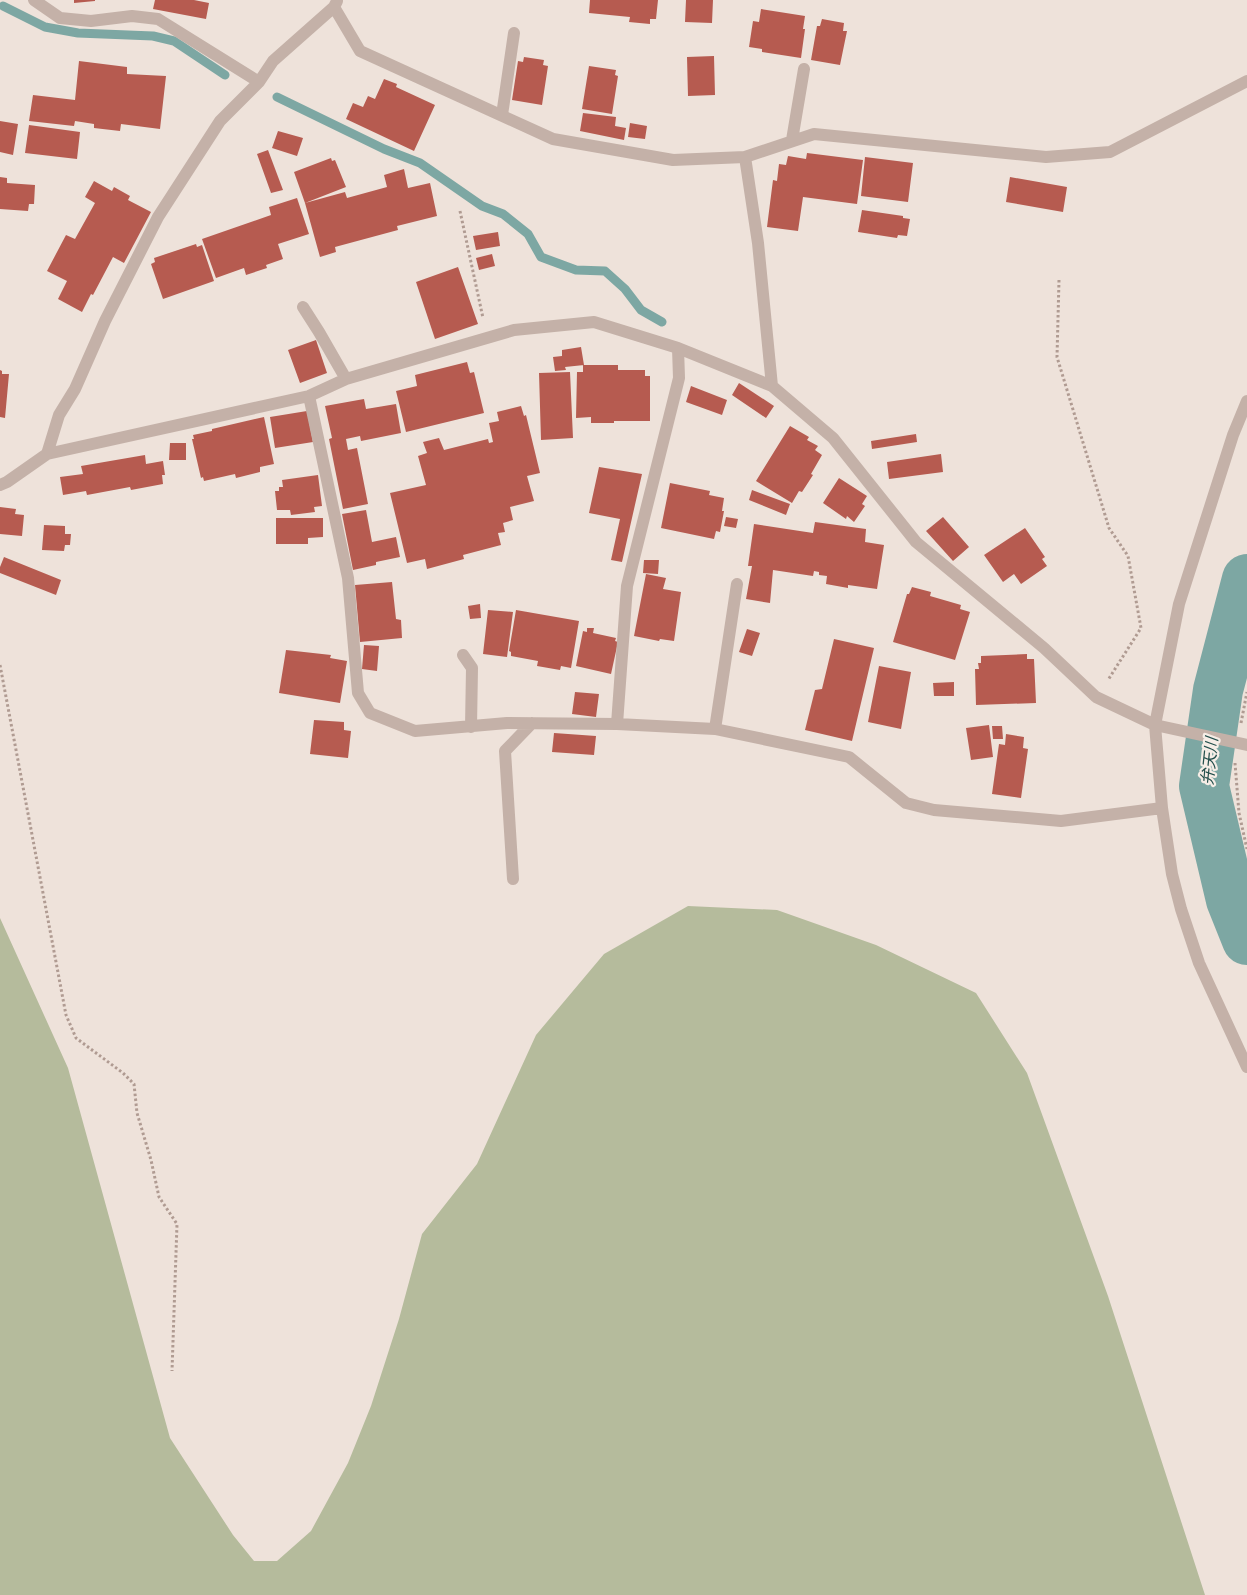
<svg xmlns="http://www.w3.org/2000/svg" width="1247" height="1595" font-family="Quicksand,'Noto Sans JP',sans-serif">
<rect width="100%" height="100%" fill="#eee2da"/>
<path fill="#b5bb9c" d="M688,906L777,910L876,945L976,993L1027,1073L1108,1296L1205,1595H0V918L68,1068L170,1438L233,1535L254,1561H277L311,1531L348,1463L371,1406L399,1319L422,1234L477,1164L536,1035L604,954Z"/>
<g fill="none" stroke-linecap="round" stroke-linejoin="round">
<path stroke="#7da7a3" stroke-width="9" d="M3,6L45,27L78,33L153,36L174,41L225,75
M277,97L384,149L420,163L482,206L503,214L528,234L541,257L576,270L605,271L625,289L641,310L662,322"/>
<path stroke="#7da7a3" stroke-width="50" d="M1247,579L1218,690L1204,786L1231,900L1247,940"/>
</g>
<path fill="#b65b50" d="M74,0H95V1L74,3Z
M155,0H194L209,3L206,19L153,9Z
M590,0H658L656,19H650V24L629,22L630,17L589,13Z
M686,0H713L712,23L685,22Z
M761,9L805,16L803,29H805L801,58L762,52V49L749,47L753,21L759,22Z
M822,19L844,23L843,31H847L840,65L811,60L817,26H820Z
M714,56L715,95L688,96L687,57Z
M524,57L544,60L543,65L548,66L542,105L512,100L518,61L523,62Z
M79,61L127,67V74L166,76L160,129L121,124L120,131L94,128V124L75,121L74,126L29,121L33,95L75,100Z
M589,66L616,70L615,75L618,76L612,114L582,109Z
M384,79L397,84L396,87L435,105L414,151L346,119L353,103L363,107L368,96L375,99Z
M583,113L616,117L615,126L626,128L624,140L580,131Z
M0,121L18,124L13,155L0,152Z
M630,123L647,126L645,139L628,137Z
M29,125L80,132L77,159L25,153Z
M278,131L303,138L297,156L272,148Z
M268,150L283,190L271,193L257,154Z
M807,153L863,160L857,204L803,197L798,231L767,227L773,180L777,181L779,164L786,165L788,156L806,159Z
M865,157L913,163L908,202L861,196Z
M331,158L332,161L335,160L346,187L305,203L294,172Z
M404,169L408,188L430,183L437,216L397,226L398,230L335,247L336,252L320,257L305,203L345,192L347,198L387,187L384,175Z
M0,177L7,178V183L35,185L34,204H29L28,211L0,209Z
M1010,177L1067,187L1063,212L1006,202Z
M94,181L112,191L114,187L130,196L128,200L151,212L124,263L113,257L93,295L91,294L82,312L58,299L67,281L47,271L66,235L75,239L95,203L85,197Z
M297,198L309,234L278,244L283,259L266,265L267,268L246,275L244,268L216,278L202,239L271,215L269,207Z
M862,210L903,216V218L910,219L907,236L898,235L897,238L858,232Z
M498,232L500,246L476,250L473,236Z
M196,244L197,247L202,245L214,281L163,299L151,264L155,262L154,258Z
M492,254L495,266L479,270L476,258Z
M458,267L478,324L435,339L416,282Z
M316,340L327,373L300,383L288,350Z
M581,347L584,365L565,367L566,370L555,371L553,357L562,356V350Z
M467,362L470,373L474,372L484,413L406,432L396,391L417,386L415,375Z
M583,365H618V370H645V376H650V421H614V423H591V417L576,418L577,372H583Z
M0,370L2,371V374H9L5,418L0,417Z
M570,372L573,438L541,440L539,373Z
M739,383L774,406L766,418L732,395Z
M691,386L727,400L722,415L686,402Z
M364,399L366,409L396,404L401,433L361,441L360,436L346,439L348,450L357,448L368,504L343,509L329,439L332,438L325,406Z
M521,406L524,416L526,415L540,473L527,476L534,501L510,507L513,520L503,523L505,532L498,533L501,545L463,555L464,559L427,569L425,559L407,563L390,493L426,485L418,456L427,453L423,442L439,438L444,450L488,439L489,443L493,442L489,423L499,421L497,412Z
M307,411L313,442L275,448L270,417Z
M264,417L274,464L260,467V472L236,478L235,474L204,481L203,477L201,478L192,439H194L193,435L212,431V429Z
M790,426L809,437L807,440L818,446L815,450L822,455L811,474L813,475L802,492L799,491L792,503L756,481Z
M916,434L917,442L872,449L871,441Z
M170,443H186V460H169Z
M941,454L943,472L889,479L887,462Z
M145,455L146,464L163,461L165,475H162L163,484L131,490L130,487L87,495L86,491L63,495L60,477L83,474L81,466Z
M599,467L642,474L622,562L611,560L620,519L589,513Z
M318,475L322,506L314,507L315,512L291,515L290,510H277L275,491H279V487H283L282,480Z
M839,478L867,496L862,504L865,506L854,522L847,516L846,519L823,503Z
M670,483L710,491L709,495L724,498L722,511H724L720,532L716,531L714,539L661,528Z
M752,490L790,504L786,515L749,500Z
M0,507L16,509L15,514L24,515L22,536L0,534Z
M366,510L372,542L396,537L400,557L376,562V565L353,570L342,514Z
M726,517L738,519L736,528L724,526Z
M943,517L969,547L953,561L926,531Z
M276,518H323V537L308,538V544H276Z
M815,522L866,529L865,542L884,545L877,589L848,585V588L826,584L827,576L819,575V572L814,571L813,576L773,570L770,603L746,599L752,566H748L754,524L813,533Z
M44,525L65,526V534H71L70,545H65L64,551L42,550Z
M1025,528L1045,557L1042,559L1047,566L1021,584L1014,574L1003,582L984,555Z
M4,557L61,580L56,595L0,573V567Z
M644,560H659L658,574L643,573Z
M646,574L666,578L663,589L681,592L674,641L660,639L659,641L634,636Z
M392,582L396,619L401,620L402,638L360,642L355,585Z
M912,587L931,592L930,596L961,605L960,609L970,612L955,660L893,642L907,594H909Z
M480,604L481,618L470,619L468,606Z
M488,610L513,612L507,657L483,654Z
M516,610L579,621L571,668L561,666L560,670L537,666L538,661L511,656V652L509,651Z
M587,628H594L593,633L616,638L615,641L618,642L611,674L576,666L583,631L587,632Z
M747,629L760,633L752,656L739,652Z
M834,639L874,648L852,741L805,730L815,690L822,689Z
M364,645L379,646L377,671L362,669Z
M286,650L331,655L330,658L347,661L340,703L279,693Z
M1027,654V659H1034L1036,703L976,705L975,669H979L978,663H981V656Z
M879,666L911,672L901,729L868,722Z
M954,682V696H934L933,683Z
M575,692L599,694L596,717L572,714Z
M314,720L344,722V730L351,731L348,758L310,754Z
M989,725L993,757L971,760L966,728Z
M992,726H1002L1003,739H993Z
M554,733L596,736L594,755L552,752Z
M1006,734L1024,737L1023,748L1028,749L1021,798L992,794L999,744L1005,745Z"/>
<g fill="none" stroke-linecap="round" stroke-linejoin="round">
<path stroke="#b09b92" stroke-width="3" stroke-dasharray="2.5 2.5" stroke-linecap="butt" d="M460,211L483,318
M1059,280L1057,357L1109,528L1128,556L1141,628L1108,680
M0,665L66,1015L76,1038L123,1073L134,1084L137,1113L151,1160L159,1197L177,1224L172,1371
M1241,723L1247,692
M1235,763L1239,813L1247,849"/>
<path stroke="#c4b1a8" stroke-width="12" d="M34,0L60,18L91,21L132,16L158,19L259,82
M337,1L334,7L360,51L553,139L673,160L745,157
M502,115L514,33
M792,140L804,69
M303,307L319,332L346,379
M772,386L758,243L745,157L814,134L1046,157L1110,152L1247,81
M309,396L348,578L358,693L370,713L415,731L507,723L617,724L715,729L849,757L906,803L934,810L1061,821L1162,808
M1247,401L1233,435L1179,604L1155,725L1162,808L1172,874L1181,909L1199,963L1247,1067
M47,454L59,415L75,389L105,321L158,217L220,121L259,82L273,61L334,7
M0,485L7,482L47,454L309,396L346,379L514,330L594,322L678,348L772,386L833,438L916,542L1044,648L1096,697L1155,725L1247,745
M463,655L472,668L471,727
M617,724L627,586L679,378L678,348
M715,729L737,584
M513,879L505,751L532,723"/>
</g>
<g text-anchor="middle" dominant-baseline="central" stroke-width="4.5" stroke-linejoin="round" paint-order="stroke">
<g font-size="16" font-style="italic" fill="#224e4b" stroke="#f6ede6">
<text transform="translate(1209 761) rotate(-84)">弁天川</text>
</g>
</g>
</svg>
